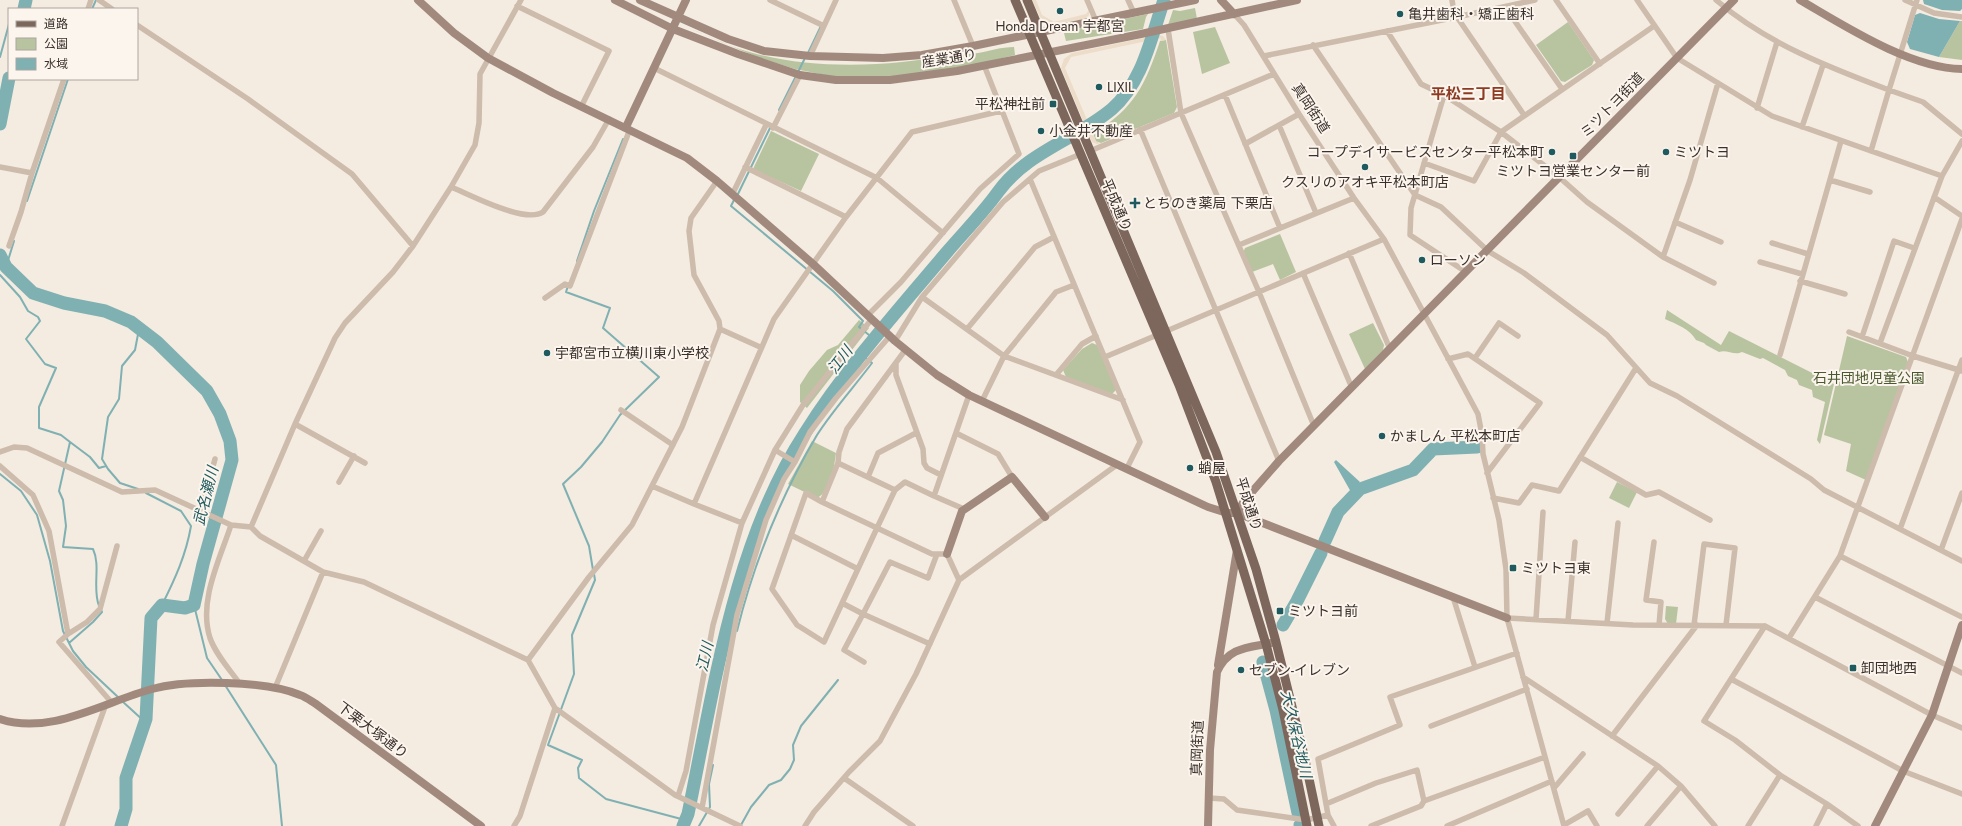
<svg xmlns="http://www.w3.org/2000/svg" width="1962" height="826" font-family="Jost,'Noto Sans JP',sans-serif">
<rect width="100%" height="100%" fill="#f4ebe1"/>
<path fill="#b8c4a0" d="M1195,8L1197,19L1168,25L1173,10L1180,11Z
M1148,14L1146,17L1143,29L1066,41L1064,33L1071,30Z
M1960,21H1962V60L1939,57Z
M1568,22L1594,60L1592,65L1565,82L1561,81L1536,45Z
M1215,27L1230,63L1202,74L1193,32Z
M691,29C711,37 732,48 753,53C799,66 855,67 902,62C927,59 952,56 978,53C990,51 1001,47 1014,47L1015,55L966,67L894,77H835L795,69L757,57Z
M1166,40L1177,107L1174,113L1101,143L1096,142L1093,133C1134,110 1146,83 1160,41Z
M771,131L819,154L801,191L753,169Z
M1280,234L1296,272L1280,280L1273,264L1252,272L1243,253L1245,248Z
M1667,310L1721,345L1729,331L1834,384L1820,444L1817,440L1825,402L1813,397L1812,390L1799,385L1797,380L1788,376L1785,370L1763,358L1760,359L1742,352C1734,356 1727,349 1719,352L1706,345L1704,343L1696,340C1690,329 1676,324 1665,319Z
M859,320L869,328L807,408L800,402V385L809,371L827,350L838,345Z
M1373,323L1384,345L1383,350L1365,369L1349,334Z
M1847,336L1906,357L1908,362L1866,480L1846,471L1851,444L1824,435Z
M1092,343L1097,345L1116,390L1112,394L1066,377L1063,370L1082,349Z
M812,441L836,453C834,468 831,491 817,498L788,484Z
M1617,482L1637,492L1629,508L1609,498Z
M1666,606L1678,607L1676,624H1668L1665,619Z"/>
<path fill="#ecdcc8" d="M1032,0H1036L1042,15L1054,22L1086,14L1089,10V15L1085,19L1051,24L1040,17Z
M1158,35L1163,36L1166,40L1160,41L1161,38L1071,57L1065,68L1096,141L1101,143L1097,144L1092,142L1061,68L1064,59L1072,53Z"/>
<path fill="#7fb0b2" d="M1923,0H1962V9L1960,11L1942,10L1924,4Z
M1920,13L1939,19L1960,21L1939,57L1910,49L1907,42L1915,15Z
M1336,460L1360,482L1351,492L1334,462Z"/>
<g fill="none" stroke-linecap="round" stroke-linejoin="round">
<path stroke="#7fb0b2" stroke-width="2" d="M92,9L96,0
M808,53L821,26
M0,57L9,24
M798,72L805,58
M779,110L796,76
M737,196L771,126
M734,200L731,206L833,291L863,321L859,327L874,339
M27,201L68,79
M577,261L594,211L623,139
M6,267L14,241
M0,275L20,297L28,311L38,317L40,321L26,339L45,364L56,368L39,407V428L61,435L70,442L59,491L63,500L66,526L63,547L93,549C101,566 92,588 99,606
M568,286L566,292L610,308L603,328L659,377L620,415L602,442L581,467L563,484L589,546L593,570
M70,442L90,457L99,468L106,466
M0,474L21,491L37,515L50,561L63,631L73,651L86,667L119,698
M138,489L120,483L108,469L102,459L108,417L119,399L122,366L135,350L139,329
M1351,492L1352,498
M146,493L181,511L191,526C186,555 175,579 162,605
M594,574L595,580L572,635L574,674L548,745L582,760L578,768L579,778L606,799L685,820
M194,605L207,658L222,680
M737,631C754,562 781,496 817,435C833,410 854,387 872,363L862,355
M69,643L93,622L102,612L101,610
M225,685L276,765L282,826
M122,701L145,722
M741,825L751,807L769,785L781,780L790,769L794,760L793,745L801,726L838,680
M699,826L710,807L709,784L713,765"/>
<path stroke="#7fb0b2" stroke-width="13" d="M24,9L26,0
M0,124L9,78
M0,255L6,267L33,293L64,303L105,311L131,322L157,342L207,391L220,414L230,441L232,460L203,564L194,605L185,608L162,605L151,618L146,719L126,778V809L121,826
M1325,541L1338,512L1360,489L1413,470L1433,449L1477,447
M1283,625L1297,601L1321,553
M1263,662L1276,710L1298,813
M1300,825L1301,826
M683,826L688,814C714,689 734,542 805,433C846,368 898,310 947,252C964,232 983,213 998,192C1027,152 1075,140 1112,109C1143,82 1151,37 1164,0"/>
<path stroke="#cdbbac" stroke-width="5.5" d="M99,0L112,9
M770,0L824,26
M954,0L973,46
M1087,0L1096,21
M1128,0L1134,13
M1452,0L1454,12L1457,17L1535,0
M1556,0L1600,64
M1637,0L1677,58L1772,116L1942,176
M1716,0C1766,43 1828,67 1889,90L1917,0
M1905,0L1934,13L1962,17
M517,6L609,51L581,107
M1505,7L1562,89
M88,9L91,0
M1234,14L1244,25L1299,114L1354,198L1384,239L1478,414L1482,435L1483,454L1499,520L1506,569L1507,618L1564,826
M137,25L248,99L352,174L413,246
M1654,26L1501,132L1559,177L1587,202L1663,257L1690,180L1718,83
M1168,29L1181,113L1259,292L1314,426
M1387,31L1421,84L1444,95L1501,132L1474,181L1424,163
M1313,45L1415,195L1441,207L1488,251L1524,273L1607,335L1650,383L1677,396L1811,479L1824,490L1962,561
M810,56L836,0
M1264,56L1457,17L1524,115
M654,68L877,178L943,233
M1225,95L1280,228
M1444,95L1411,208L1410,235L1466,272
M1757,108L1777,42
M1279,125L1316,213
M1802,127L1823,65
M773,128L800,75
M1140,129L1279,461
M1245,144L1299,114
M1090,151L1274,74
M1871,151L1889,90L1923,102L1962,134
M0,167L32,173L64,79
M745,167L846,217
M1030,179L1140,442L1127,468
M1830,180L1870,192
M451,187C471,195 525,224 543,212L593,147L609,119
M732,195L766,125
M1934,197L1962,216
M1675,222L1721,242
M1772,243L1808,254
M1239,245L1354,198
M9,246L21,212L32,173
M1349,253L1390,349
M1663,257L1714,283
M1760,262L1802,274
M1303,273L1352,388
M1800,281L1845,294
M922,297L1004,356L1123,400
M545,298L565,284L570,286L630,129
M867,316L901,282L980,189L1019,154L984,65
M720,329L760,347
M967,329L1035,247L1054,237
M1849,332L1913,356L1962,371
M1862,337L1894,241L1914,248
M895,341L922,297L1003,202L1039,171L1081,154
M1880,343L1942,176L1962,141
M1780,355L1841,141
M1105,357L1384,239
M1475,358L1499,323L1518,336
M1448,359L1468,354L1540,403L1487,473
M896,363V375L923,449L924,463L927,468L941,475
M1056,375L1082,344L1096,336
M982,401L1004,356L1056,292L1074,285
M621,410L673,445
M295,424L365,463
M956,433L998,454L1012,477
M775,450L795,462
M0,452L14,447L27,448L122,492L155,490L231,525L251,527L295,424L335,338L345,323L393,272L413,246L451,187L475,145L479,123L480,74L521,0
M1580,457L1646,495L1659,492L1710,520
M838,463L895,490
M0,466L33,495L49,531L68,634L59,642L112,703
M868,477L878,453L916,433
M339,482L354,456
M652,486L694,504L774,319L846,217L912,132L1001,111
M934,496L964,509
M1493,498L1519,503L1532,485L1559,491L1636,368
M822,502L877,528L824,642L797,625L772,589L806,493L822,502L838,463L839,452L847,429L906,349
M201,510L215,459
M742,523L775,450L803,405L871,320
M231,525C220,559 198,601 210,638C216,655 230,670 240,684
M251,527L260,536L323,572L364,582L528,660
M1900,529L1962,360
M791,535L858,569
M1654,542L1646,600L1661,602L1659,625
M1941,550L1962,493
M1840,556L1962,617
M304,561L321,531
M959,580L947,554H932L877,528L895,490L905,482L934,496L969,395
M1453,597L1475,667
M1815,597L1962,673
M842,603L863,614L844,650L864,662
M1507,618L1633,625L1765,626L1932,715L1962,728
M1536,619L1543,512
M1568,621L1575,542
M1607,623L1618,523
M1694,625L1704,544L1735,548L1726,625
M1765,626L1704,721L1735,740L1780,775L1827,804L1858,826
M68,634L87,622L100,609L117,546
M1789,638L1840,556L1962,219
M930,644L863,614L890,562L928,578L937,554
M1523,677L1658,766L1681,786L1715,826
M1731,679L1903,771L1962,794
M275,688L323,572
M555,708L675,795L740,826
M1431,726L1527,689
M1612,736L1697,625
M844,778L913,826
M1554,788L1583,754
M678,796L686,771L713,625L742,523L694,504
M1209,798L1224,799L1237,810L1306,820L1328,815
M1326,804L1376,783L1417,770L1424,801L1545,757
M702,808L737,615L766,520L784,479L795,462L810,432L836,398L890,336
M1618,814L1658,766
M1564,825L1588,811L1597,826
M62,826L106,704
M514,826L520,816L555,708L528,660L589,577L632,525L682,427L720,329L719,321L694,275L689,231L691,218L717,181
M805,826L814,812L849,772L880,741L916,674L959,580L1118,464
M1334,826L1328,815L1318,759L1400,725L1390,697L1517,653
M1371,826L1421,806L1424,801
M1447,826L1552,781
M1647,826L1681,786
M1748,826L1780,775
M1816,826L1827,804"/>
<path stroke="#a18a7d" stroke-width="8" d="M418,0L454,33L488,58L553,93L687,158L717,181L813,264L895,341L937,375L969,395L1208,507L1227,513H1237L1507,618
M615,0L673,29L738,54L800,75L836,80H890L957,71L1141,34L1297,0
M640,0L728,39L764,51L810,56L883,58L922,55L973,46L1195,0
M1221,0L1234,14
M1800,0C1845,26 1909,68 1962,69
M626,127L686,0
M1237,513L1244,501L1279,461L1734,0
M947,554L962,511L1012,477L1045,517
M1218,665L1237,550
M0,719C50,736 104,702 152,689C188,679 266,681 300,695C306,697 311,701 316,704L481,826
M1208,826L1210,750L1217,672C1229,645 1251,648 1276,642
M1875,826L1932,715L1962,625"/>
<path stroke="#7d675c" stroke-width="9" d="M1015,0L1179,385L1216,482L1266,644L1283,710L1307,826
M1027,0L1216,452L1256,569L1276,642L1304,755L1319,826"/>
</g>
<g fill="#1f5a5e" stroke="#fbf5ee" stroke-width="1.5">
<circle cx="1060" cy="11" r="4"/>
<circle cx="1400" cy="14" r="4"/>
<circle cx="1099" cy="87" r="4"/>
<rect x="1049" y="100" width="8" height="8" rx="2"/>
<circle cx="1041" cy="131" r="4"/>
<circle cx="1552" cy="152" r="4"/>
<circle cx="1666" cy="152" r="4"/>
<rect x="1569" y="152" width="8" height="8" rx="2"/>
<circle cx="1365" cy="167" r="4"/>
<path d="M1133 197h4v4h4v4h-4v4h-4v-4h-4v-4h4z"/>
<circle cx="1422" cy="260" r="4"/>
<circle cx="547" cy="353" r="4"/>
<circle cx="1382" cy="436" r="4"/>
<circle cx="1190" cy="468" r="4"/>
<rect x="1509" y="564" width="8" height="8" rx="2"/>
<rect x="1276" y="607" width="8" height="8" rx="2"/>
<rect x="1849" y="664" width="8" height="8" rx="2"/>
<circle cx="1241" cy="670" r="4"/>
</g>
<g text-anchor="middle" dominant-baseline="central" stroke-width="4" stroke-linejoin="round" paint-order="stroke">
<g font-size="14" fill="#3b302b" stroke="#fbf5ee" text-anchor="start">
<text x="1408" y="14">亀井歯科・矯正歯科</text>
<text x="1060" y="26" text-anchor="middle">Honda Dream 宇都宮</text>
<text x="1107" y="87">LIXIL</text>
<text x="1045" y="104" text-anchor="end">平松神社前</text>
<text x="1049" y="131">小金井不動産</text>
<text x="1544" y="152" text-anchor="end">コープデイサービスセンター平松本町</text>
<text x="1674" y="152">ミツトヨ</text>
<text x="1573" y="171" text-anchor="middle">ミツトヨ営業センター前</text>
<text x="1365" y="182" text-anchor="middle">クスリのアオキ平松本町店</text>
<text x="1143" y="203">とちのき薬局 下栗店</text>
<text x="1430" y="260">ローソン</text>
<text x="555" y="353">宇都宮市立横川東小学校</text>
<text x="1390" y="436">かましん 平松本町店</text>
<text x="1198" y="468">蛸屋</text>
<text x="1521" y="568">ミツトヨ東</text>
<text x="1288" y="611">ミツトヨ前</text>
<text x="1861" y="668">卸団地西</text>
<text x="1249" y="670">セブン-イレブン</text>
</g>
<g font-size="14" fill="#3b302b" stroke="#fbf5ee">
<text transform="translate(949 58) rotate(-9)">産業通り</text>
<text transform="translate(1612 105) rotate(-46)">ミツトヨ街道</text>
<text transform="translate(1311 108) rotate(57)">真岡街道</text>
<text transform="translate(1117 205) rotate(67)">平成通り</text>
<text transform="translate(1249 504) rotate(72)">平成通り</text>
<text transform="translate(373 730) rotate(37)">下栗大塚通り</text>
<text transform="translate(1197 748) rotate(-88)">真岡街道</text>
</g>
<g font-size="14" fill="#4a5a2e" stroke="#fbf5ee">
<text x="1869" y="378">石井団地児童公園</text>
</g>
<g font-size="15" font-weight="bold" fill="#8c3b22" stroke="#fbf5ee">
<text x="1468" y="94">平松三丁目</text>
</g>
<g font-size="15" font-style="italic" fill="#1f5a5e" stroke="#fbf5ee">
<text transform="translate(840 360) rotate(-53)">江川</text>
<text transform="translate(206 496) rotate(-76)">武名瀬川</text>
<text transform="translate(705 657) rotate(-77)">江川</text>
<text transform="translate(1296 734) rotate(77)">大久保谷地川</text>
</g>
</g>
<rect x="8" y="8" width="130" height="72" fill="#fbf5ee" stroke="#aea6a0"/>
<rect x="16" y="21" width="20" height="6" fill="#7d675c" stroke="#aea6a0"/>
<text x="44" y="28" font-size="12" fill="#3b302b">道路</text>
<rect x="16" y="38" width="20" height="12" fill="#b8c4a0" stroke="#aea6a0"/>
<text x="44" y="48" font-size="12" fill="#3b302b">公園</text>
<rect x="16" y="58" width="20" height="12" fill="#7fb0b2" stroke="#aea6a0"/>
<text x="44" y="68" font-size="12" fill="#3b302b">水域</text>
</svg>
